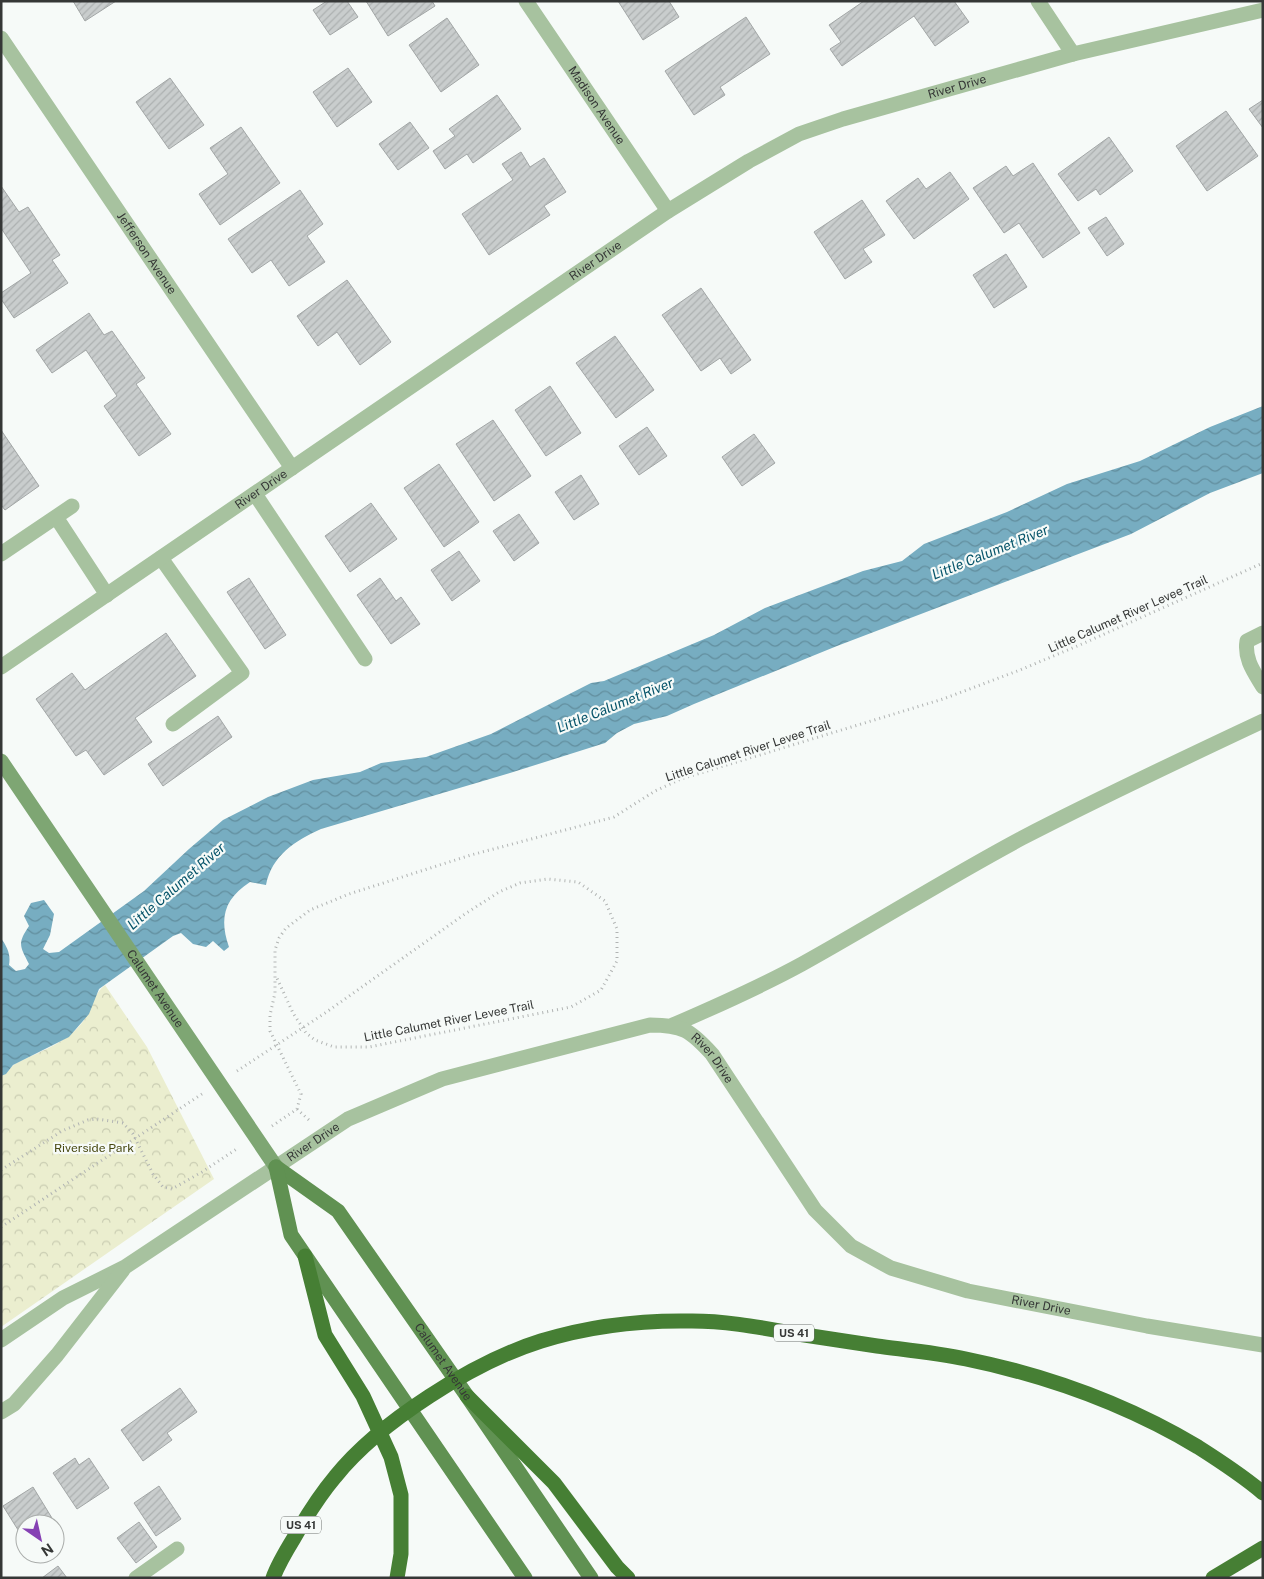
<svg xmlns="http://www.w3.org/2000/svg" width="1264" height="1579" font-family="'Public Sans',sans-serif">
<defs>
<pattern id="park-crowns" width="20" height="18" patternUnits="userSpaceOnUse" patternTransform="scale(1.25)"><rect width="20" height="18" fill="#ebeecf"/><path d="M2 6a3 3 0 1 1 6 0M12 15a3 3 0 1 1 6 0" fill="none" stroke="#cacdb2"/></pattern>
<pattern id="water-waves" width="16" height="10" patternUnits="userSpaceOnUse" patternTransform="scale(1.25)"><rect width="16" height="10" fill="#77adc1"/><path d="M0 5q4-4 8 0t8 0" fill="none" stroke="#628e9e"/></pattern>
<pattern id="building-hatch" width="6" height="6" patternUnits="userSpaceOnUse" patternTransform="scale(1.25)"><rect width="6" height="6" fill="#c9cdcd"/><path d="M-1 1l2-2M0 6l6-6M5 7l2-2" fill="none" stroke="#adb1b1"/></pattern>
</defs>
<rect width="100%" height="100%" fill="#f6faf8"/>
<path fill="url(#park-crowns)" d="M105,985L147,1047L214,1179L1,1327V1076C8,1074 10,1067 15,1064C38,1052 65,1044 81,1024C91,1012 93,994 105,985Z"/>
<path fill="url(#water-waves)" d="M1263,406V473L1210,493L1131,534L837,646L694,704L667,716L634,724L617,733L605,743L510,773L321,829C295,841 272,855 266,885L250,882C224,899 219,918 229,947L224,951L213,941L206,947L193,944L181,933L173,936L99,989L89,1014L69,1037L13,1065L6,1074L1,1076V938C7,947 11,954 9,965L16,971L25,969L29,964C20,946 17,944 29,926L24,916L31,903L44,900L54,914L50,935L43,949L49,953L59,952L144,891L189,849L223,820L268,797L313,780L360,772L381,763L426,757L491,734L591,683L604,681L714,635L765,608L863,571L902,561L924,544L1007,512L1067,484L1140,461L1210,427Z"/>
<path fill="url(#building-hatch)" stroke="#a2a6a6" d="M73,1H116L85,21Z
M327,1H347L358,17L330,35L313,10Z
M366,1H432L435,6L388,36Z
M618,1H669L679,17L643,40Z
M864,1H954L969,22L935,46L914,16L842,66L830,49L841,42L829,25Z
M746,17L770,54L720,87L725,95L694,115L665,71Z
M447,18L479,65L441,92L409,45Z
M348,68L372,102L337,127L313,92Z
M170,78L204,125L169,149L136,102Z
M497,95L521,129L473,163L467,154L445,169L433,151L455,136L449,129Z
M1263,100V128L1249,109Z
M1226,111L1258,156L1207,191L1176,146Z
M410,122L429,148L398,170L379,144Z
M241,127L280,183L220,225L199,194L228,174L210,148Z
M1109,137L1133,171L1100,195L1096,189L1078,201L1058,174Z
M521,152L530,167L544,158L566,192L544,206L550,215L489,255L462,214L513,180L502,164Z
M1033,163L1080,233L1043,258L1019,223L1004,233L973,188L1006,166L1013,176Z
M950,172L969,199L914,239L886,201L918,178L926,189Z
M1,186L19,212L28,207L60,255L52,260L68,283L14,318L1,299V293L31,273L1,228Z
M300,190L323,224L307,236L325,262L289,286L271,260L252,273L228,239Z
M862,200L885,235L863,249L872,262L845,279L814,232Z
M1106,217L1124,244L1107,256L1088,228Z
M1006,254L1027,287L994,308L973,275Z
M347,280L391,342L360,365L337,332L318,346L297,316Z
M701,288L751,360L731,374L720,358L701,371L662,315Z
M89,313L104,335L112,331L145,378L136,384L171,434L139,456L104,406L117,396L86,350L52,373L36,350Z
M615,336L654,390L616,418L576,363Z
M550,386L581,433L546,456L515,410Z
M493,420L531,476L494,501L456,444Z
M647,427L667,456L639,475L619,446Z
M1,430L39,486L5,510L1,505Z
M754,434L775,463L742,486L722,457Z
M439,464L479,522L444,547L404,488Z
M581,475L599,504L574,520L555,492Z
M371,503L397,539L350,572L325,536Z
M519,514L539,543L514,561L493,531Z
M459,551L480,581L452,601L431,570Z
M249,578L286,635L265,649L227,592Z
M380,578L396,601L401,597L420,624L391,644L357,595Z
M166,633L196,676L135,718L152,742L104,775L86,750L76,756L36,699L72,673L85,690Z
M218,716L232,737L163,786L148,764Z
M180,1388L197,1412L167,1433L172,1440L143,1461L121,1430Z
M75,1458L79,1465L89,1458L109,1488L77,1509L53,1473Z
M159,1486L181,1519L156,1536L134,1503Z
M33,1487L55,1523L25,1524V1541L3,1506Z
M139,1522L157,1547L136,1563L117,1538Z
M58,1566L67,1578H42Z"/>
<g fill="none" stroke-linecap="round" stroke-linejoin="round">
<path stroke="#b1b4b3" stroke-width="3" stroke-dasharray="1 4" stroke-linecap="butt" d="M237,1071L328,1011L465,914L499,892L520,883L548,879L578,882L605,901L617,929V961L601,990L571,1007L369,1047H334L315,1040L306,1033L293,1013L276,976
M297,1109L309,1120
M272,1126L297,1109L301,1094L270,1031V1015L275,993V950L279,938L286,928L310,910L349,894L471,855L614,817L655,791L681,779L943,699L1020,670L1082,644L1263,563
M1,1170L62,1131L88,1120L97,1119L123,1123L133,1134L153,1174L163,1187L172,1189L202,1172L238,1148
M1,1227L202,1094"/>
<path stroke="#a7c29f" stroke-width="15" d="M255,494L365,659
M56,517L107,595
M1,554L72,506
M161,558L242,673L173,724
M1263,633L1247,641C1244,659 1254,672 1263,687
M673,1025C717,1006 760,987 802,964C876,923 947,878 1022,838C1101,797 1182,759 1263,721
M136,1578L177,1549"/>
<g stroke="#a7c29f" stroke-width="15">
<path id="s1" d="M526,1L668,211"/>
<path d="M1038,1L1073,54"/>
<path id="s2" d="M1,38L292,468"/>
<path id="s3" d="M1,667L668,211L749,161L799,134L843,119L1073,54L1263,10"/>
<path id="s4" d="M1,1340L63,1298L125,1267L348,1119L442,1079L650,1025C683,1025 690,1030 712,1054L815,1210L851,1246L891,1268L968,1291L1147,1326L1263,1345"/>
<path d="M1,1412L14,1404L57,1355L123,1270"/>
</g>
<path stroke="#7ea673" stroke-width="15" id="s5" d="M1,761L276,1167"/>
<g stroke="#609152" stroke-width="15">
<path id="s6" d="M276,1167L338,1211L467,1396L591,1578"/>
<path d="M276,1167L291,1235L525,1578"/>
</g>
<path stroke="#467f34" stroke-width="15" d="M305,1256L325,1335L363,1396L391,1457L401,1495V1554L397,1578
M467,1396L554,1483L617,1567L628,1578
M273,1578C278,1564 286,1551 294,1538C306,1517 319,1496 335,1477C379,1422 474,1362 541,1341C589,1326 641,1320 692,1321C728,1321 763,1328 798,1334C824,1338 851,1342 877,1346C907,1350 937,1353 966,1359C1049,1376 1126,1404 1198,1447C1220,1461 1243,1476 1263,1493
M1213,1578L1263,1548"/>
</g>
<g text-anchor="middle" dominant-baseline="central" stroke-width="4.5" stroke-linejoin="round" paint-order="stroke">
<g fill="#f6faf8" stroke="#6f7270" stroke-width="1">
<rect x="774" y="1324.5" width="40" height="17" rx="4"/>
<rect x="281" y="1516.5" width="40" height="17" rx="4"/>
</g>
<g font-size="11" font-weight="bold" fill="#353736">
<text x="794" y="1333">US 41</text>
<text x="301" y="1525">US 41</text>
</g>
<g font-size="12" fill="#353736" stroke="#f6faf8">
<text stroke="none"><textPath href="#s3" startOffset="1125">River Drive</textPath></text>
<text stroke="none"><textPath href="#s1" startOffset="126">Madison Avenue</textPath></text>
<text stroke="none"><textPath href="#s2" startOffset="260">Jefferson Avenue</textPath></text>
<text stroke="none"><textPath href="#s3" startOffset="720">River Drive</textPath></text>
<text stroke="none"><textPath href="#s3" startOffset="315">River Drive</textPath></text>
<text transform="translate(1128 614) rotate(-24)">Little Calumet River Levee Trail</text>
<text transform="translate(748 751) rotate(-18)">Little Calumet River Levee Trail</text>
<text stroke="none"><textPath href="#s5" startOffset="275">Calumet Avenue</textPath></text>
<text transform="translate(449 1021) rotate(-11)">Little Calumet River Levee Trail</text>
<text stroke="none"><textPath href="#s4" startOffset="804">River Drive</textPath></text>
<text stroke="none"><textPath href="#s4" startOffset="370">River Drive</textPath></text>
<text stroke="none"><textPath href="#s4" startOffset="1239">River Drive</textPath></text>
<text stroke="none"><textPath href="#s6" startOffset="260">Calumet Avenue</textPath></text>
</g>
<g font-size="12" fill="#46470f" stroke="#f6faf8">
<text x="94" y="1148">Riverside Park</text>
</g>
<g font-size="14" font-style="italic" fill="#055369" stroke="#f6faf8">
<text transform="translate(990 552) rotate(-22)">Little Calumet River</text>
<text transform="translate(615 705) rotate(-22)">Little Calumet River</text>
<text transform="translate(176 886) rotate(-41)">Little Calumet River</text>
</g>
</g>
<rect width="1264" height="1579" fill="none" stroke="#353736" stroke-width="5"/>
<g transform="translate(40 1539) rotate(146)"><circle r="24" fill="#f6faf8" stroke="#a9acaa"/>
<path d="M0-4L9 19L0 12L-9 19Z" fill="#8641b4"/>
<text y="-8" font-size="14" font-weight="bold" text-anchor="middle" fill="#353736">N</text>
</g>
</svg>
